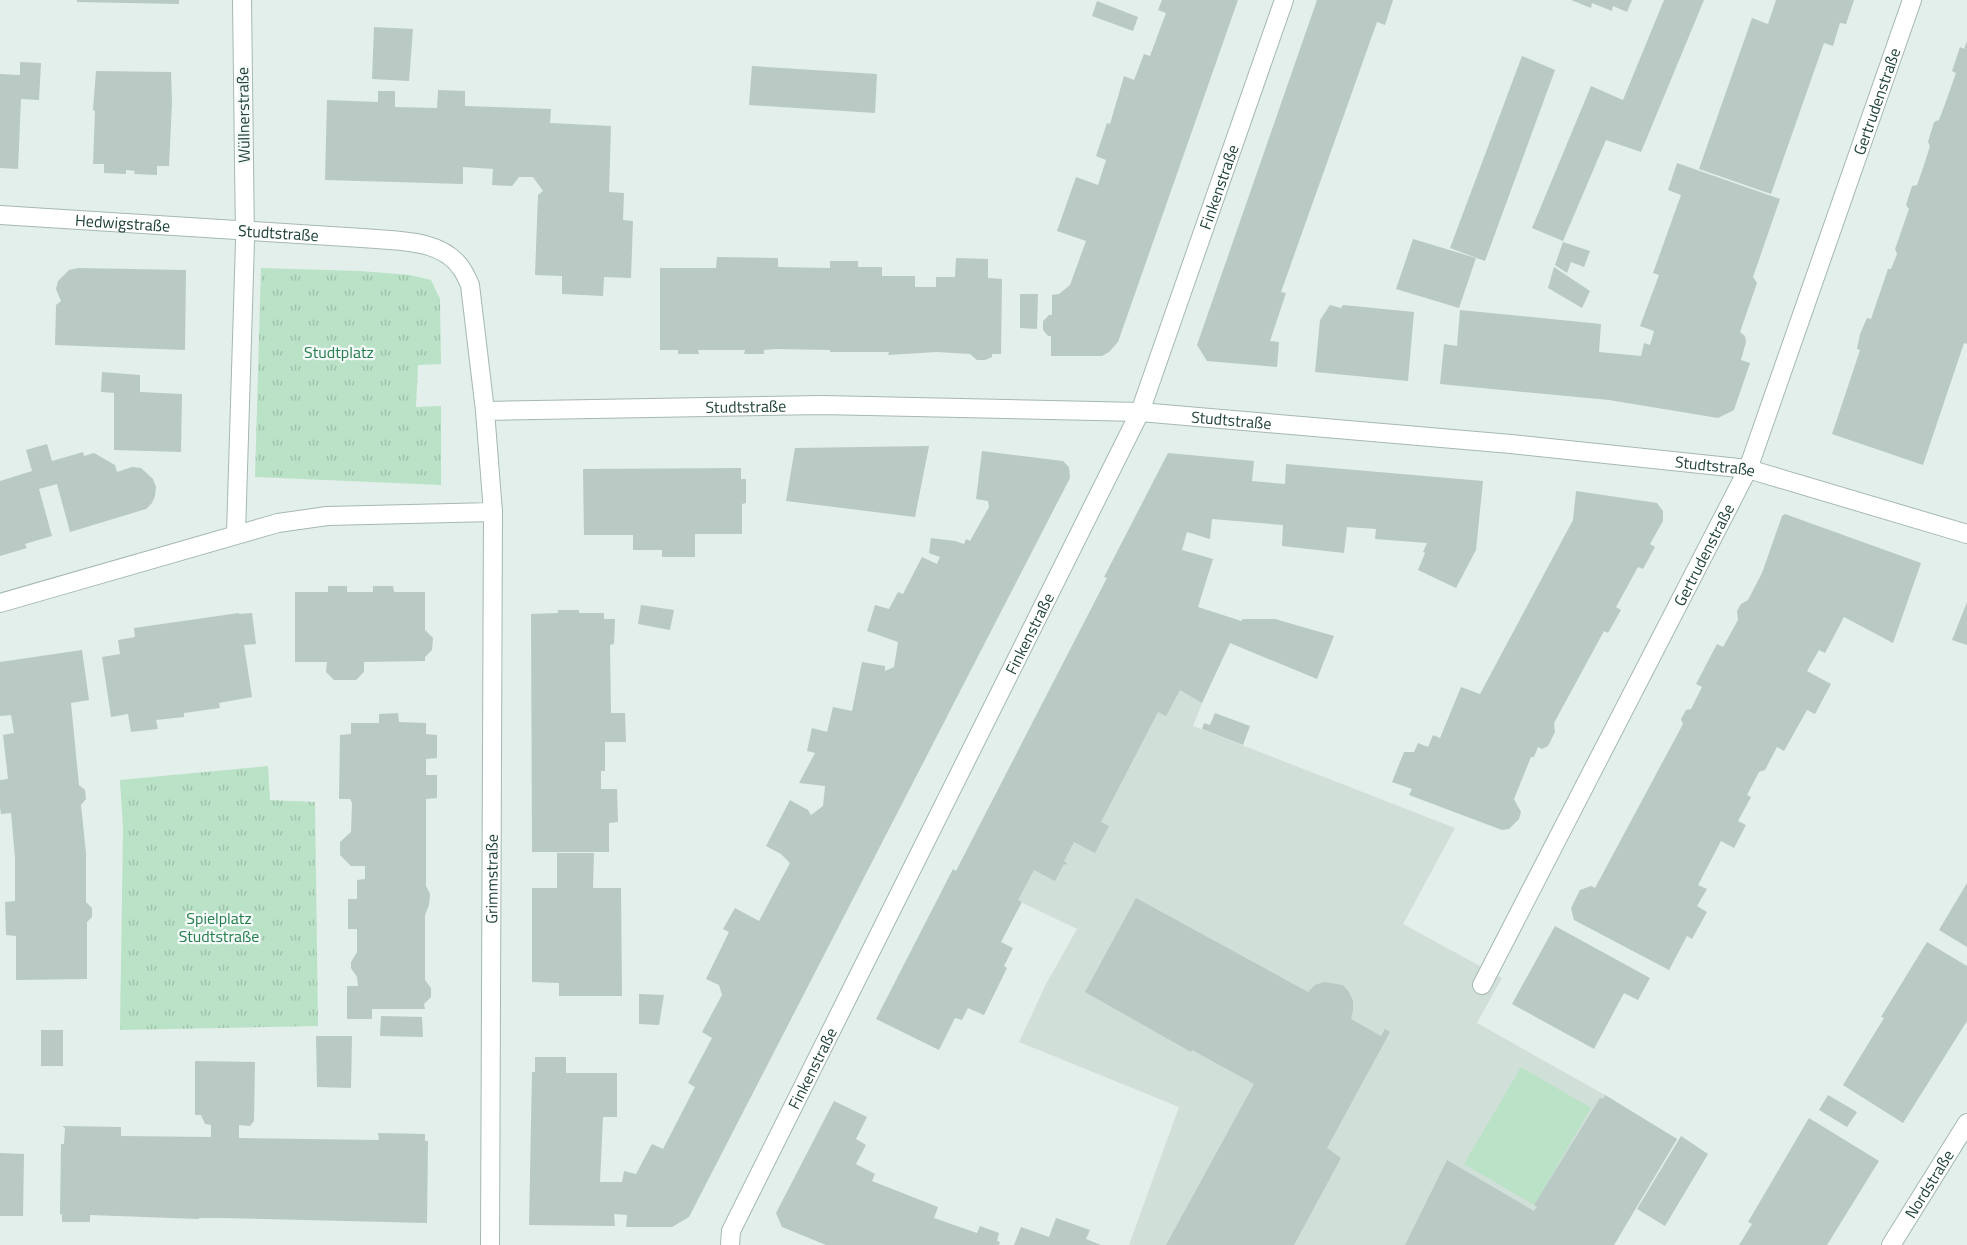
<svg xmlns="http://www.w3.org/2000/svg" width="1967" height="1245" font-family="'Titillium Web',sans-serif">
<defs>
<pattern id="park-tufts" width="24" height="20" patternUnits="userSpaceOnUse" patternTransform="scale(1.5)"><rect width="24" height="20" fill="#bae2c7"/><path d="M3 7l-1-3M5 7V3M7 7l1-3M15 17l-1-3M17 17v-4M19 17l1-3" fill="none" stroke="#a0c3ac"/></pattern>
</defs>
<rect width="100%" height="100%" fill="#e3efea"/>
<path fill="#d1dfd9" d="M1107,578L1241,621L1211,681L1193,726L1455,828L1403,924L1502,978L1477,1023L1605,1095L1677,1139L1614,1245H1129L1179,1107L1019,1042L1046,984L1077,929L956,871Z"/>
<path fill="url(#park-tufts)" d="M261,268L360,271L410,275L431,280L440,299L441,364L418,365L416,407L441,406V485L255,477Z
M268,766L270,800L315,802L318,1026L120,1030L123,829L120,780Z"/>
<path fill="#bae2c7" d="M1521,1067L1591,1108L1534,1205L1464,1164Z"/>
<path fill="#b8cac3" d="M77,0H179V4L77,2Z
M1162,0H1238L1118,342L1109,352L1102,356H1051V336H1048L1043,330V321L1049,315H1052V295L1059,294L1070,285L1086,241L1057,231L1076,177L1098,185L1106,160L1096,156L1107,123L1110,124L1124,76L1134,80L1144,54L1150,56L1166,13L1158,10Z
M1317,0H1393L1385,25L1377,22L1281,292L1286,293L1270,341L1279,342L1277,367L1207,361L1197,345Z
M1571,0H1632L1627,12L1613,6L1612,11L1592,3L1591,8Z
M1664,0H1704L1641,152L1606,140L1563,241L1532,228L1591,86L1623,100Z
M1776,0H1854L1846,24L1840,23L1833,46L1824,43L1771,194L1699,169L1752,18L1768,24Z
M1097,1L1138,17L1133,31L1092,16Z
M374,27L413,29L409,81L372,79Z
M1967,41V344L1964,343L1923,465L1832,434L1860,350L1857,349L1860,334L1867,318L1871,319L1888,269H1891L1897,254L1895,249L1909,209L1906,205L1912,186L1917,185L1924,165L1930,146L1928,142L1934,122L1939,120L1945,104L1956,73L1952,71L1960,47L1964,49Z
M1522,56L1555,70L1485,261L1450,248Z
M20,62L41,63L39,100L21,99L18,169L0,168V74L20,75Z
M752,66L877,74L875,113L749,105Z
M96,71L171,72L172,102L169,166H157V175L134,174L135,171L126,170V174L104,173V164H93L95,111L93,110Z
M438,90L465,91V106L551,109L550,123L611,126L609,192L624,193L623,220L633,221L631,278L604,277L603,296L562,294V276L535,275L538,195L543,191L533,177H519L512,186L492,185L493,169L463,167V184L325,180L327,100L378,102V91H395V107L437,108Z
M1677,163L1780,199L1753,277L1757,283L1740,332L1745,336L1746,342L1741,360L1750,363L1734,410L1718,418L1609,400L1440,384L1444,344L1457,346L1460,310L1601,324L1599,352L1641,356L1644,343L1650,345L1654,331L1640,326L1659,275L1653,273L1681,195L1668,190Z
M1413,239L1476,258L1459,308L1396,289Z
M1563,242L1590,251L1584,267L1571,262L1567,273L1555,265Z
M717,257L778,258V267L830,268V261H858V267H882V276H915V287H936V277H955L956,258L988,259V278L1002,279L1001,354H992V357L985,360H977L970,354L937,352L888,355L889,352H830V350L775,349L764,350V354H744L745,350H698L699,354H678V350H660V268H716Z
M1554,267L1590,291L1582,308L1548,288Z
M78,268L186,270L185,350L55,345L56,305L61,301L56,289L58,281L69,270Z
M1020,294H1038L1037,329L1020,328Z
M1330,305L1341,308L1343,305L1414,312L1408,381L1315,372L1320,320Z
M102,372L140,375V392L182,394L181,452L114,450V393L101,392Z
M47,444L52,461L83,452L84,456L94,453L115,465L117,472L132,467L141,468L153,479L156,487L155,496L152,503L146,509L70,532L57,484L39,489L52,536L25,544L27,548L0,556V481L32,471L26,450Z
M929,446L915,517L786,501L795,448Z
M982,451L1063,461L1069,467L1070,478L689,1217L672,1227H626L627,1215L614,1214L615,1226L529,1225L532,1072H535V1057H566V1073H617V1117H603L600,1182H622L624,1171L636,1174L652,1144L663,1149L695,1087L688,1083L712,1038L702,1032L722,995L719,985L706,979L729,932L723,929L735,908L759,921L790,863L781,854L766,846L790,800L808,810L811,815L823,806L825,786L799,783L815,753L807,751L812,728L827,732L833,707L852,711L862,662L885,666V671L894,667L898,642L867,631L875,605L889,609L898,592L903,594L922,557L937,564L940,557L929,553L931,538L955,541L964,544L966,539L970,541L989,507L988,501L976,499Z
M1168,453L1254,461L1252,481L1285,484L1286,464L1483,481L1476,550L1456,588L1418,570L1425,553L1423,552L1427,543L1375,539L1376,529L1347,527L1344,553L1282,546L1283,525L1212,519L1210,539L1187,532L1182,550L1213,559L1198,607L1241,621L1243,619H1275L1334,636L1317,679L1230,643L1202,703L1180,690L1166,716L1158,712L1101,822L1109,826L1095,853L1074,842L1064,861L1067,863L1066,865L1064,864L1055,881L1034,870L1018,900L1022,902L1001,942L1013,948L1004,966L1007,968L984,1015L968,1008L962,1020L955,1018L939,1050L876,1019L953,869L956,871L1107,578L1104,577Z
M741,468V479H746V503L742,504V534H695V557H662V550H633V535H584L583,469Z
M1576,491L1657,503L1663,511V521L1650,544L1655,547L1643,569L1638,567L1616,607L1621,610L1608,633L1604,631L1554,723L1555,732L1548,746L1542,749L1538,747L1534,757H1531L1514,799L1521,812L1519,819L1509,829L1502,830L1409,795L1412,789L1392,782L1404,752H1414L1418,743L1428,747L1433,735L1440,738L1461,687L1480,694L1573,520Z
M1785,514L1921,563L1893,643L1844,617L1825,653L1819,650L1807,671L1831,684L1815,714L1807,710L1784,751L1777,747L1765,770L1759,772L1747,795L1751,797L1738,821L1746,825L1734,848L1721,841L1698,885L1707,889L1697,906L1707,912L1692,939L1687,936L1669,970L1574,920L1571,908L1580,890L1591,886L1595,888L1683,724L1681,719L1686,710L1691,709L1702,687L1696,684L1717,644L1723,647L1738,620L1737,611L1741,604L1748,600L1762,573L1782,516Z
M328,586H347V592H373V586H393L394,592H425V630L433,638L432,650L425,657V661L364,662V672L356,680H334L326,672L327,662H295V592H328Z
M1967,602V645L1952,640Z
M641,605L674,610L670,630L638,624Z
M558,610H579V613H604V619H615L614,644L610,645L611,713H625L626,742H605V771H601V789H617L618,822L609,823V852H532L531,614L558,613Z
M239,613V614L252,613L256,644L244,645L252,697L219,703L220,708L184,713V717L156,720L158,729L131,732L128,714L111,717L102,657L120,654L118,640L135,637L134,628Z
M82,650L89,700L71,703L79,785L85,790L86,799L81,805L86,853V902L92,908V917L87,922V979L16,980V936L6,935L5,902L15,901V858L11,813L1,814L0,807V780L8,779L3,735L14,733L11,715L0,716V662Z
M398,713L399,722L426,723V734L437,735V758L426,759V775H437V798L426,799V886L430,894L429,905L425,915V980L431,988V997L424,1004L425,1009H372V1019H347V986H358L357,977L351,968V962L357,952V929H348V899H357V880L365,879V866H351L340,855V842L351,832L352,803L350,799H339L340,735L351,734V723H379V714Z
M1215,713L1250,726L1243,745L1202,729L1204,723L1210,725Z
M557,853H594L593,888H621L622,996H559V983L532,982V888H557Z
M1967,883V947L1939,930Z
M1136,898L1308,992L1315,985L1324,982L1343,985L1349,992L1353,1001V1010L1351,1019L1381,1036L1385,1029L1390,1032L1327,1148L1341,1158L1294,1245H1166L1254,1084L1192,1050L1191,1052L1085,992Z
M1555,926L1650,978L1638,1000L1624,993L1594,1049L1512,1004Z
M1927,942L1967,966V1021L1903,1123L1843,1085L1884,1018L1881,1017Z
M639,994L664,995L659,1025L639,1024Z
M381,1016L422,1017L423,1037L380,1036Z
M41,1030H63V1066H41Z
M316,1036H352L351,1088L317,1087Z
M195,1061L255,1062L254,1121L250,1126L239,1125V1138L379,1140L378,1133L425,1134V1141H428L427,1223L223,1218H199V1219L90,1215V1222H62V1214L60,1215L61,1144H64L65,1128L62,1126L121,1127V1136L211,1137V1125L205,1124L201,1115H195Z
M1605,1095L1677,1139L1614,1245H1405L1447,1160L1534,1211L1537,1207L1534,1205L1600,1098L1603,1099Z
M1828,1095L1857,1112L1847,1127L1819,1110Z
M834,1101L867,1117L856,1139L866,1145L856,1164L875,1174L872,1181L938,1207L934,1218L977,1233L980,1226L999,1233L997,1241L1000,1242L999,1245H826L782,1227L776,1213Z
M1809,1118L1879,1161L1827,1245H1739L1752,1224L1748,1222Z
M1681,1136L1708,1154L1665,1226L1637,1209Z
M0,1153L24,1154L23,1216H0Z
M1056,1218L1090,1230L1086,1239L1101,1245H1014L1021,1227L1049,1237Z"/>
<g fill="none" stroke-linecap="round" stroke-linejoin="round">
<defs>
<g id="minor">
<path id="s1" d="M0,215L362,238C394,241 441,238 461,268C465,273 467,279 470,285L485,411"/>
<path d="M236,534L245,241L242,0"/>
<path id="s2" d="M0,603L278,523L327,516L493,512L485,411L822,405L1140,412L1511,444L1748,469L1967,534"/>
<path id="s3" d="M1482,985L1748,469L1912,0"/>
<path id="s4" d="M490,1245L493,512"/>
<path id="s5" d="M730,1245L731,1231L1140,412L1284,0"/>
<path id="s6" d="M1891,1245L1967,1123"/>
</g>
</defs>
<use href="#minor" stroke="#a5b8b2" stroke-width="20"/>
<use href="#minor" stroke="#fff" stroke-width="18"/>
</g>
<g text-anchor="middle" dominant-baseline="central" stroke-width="4.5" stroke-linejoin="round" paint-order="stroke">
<g font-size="16" fill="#20423b" stroke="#f4faf8">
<text stroke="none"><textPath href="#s3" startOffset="970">Gertrudenstraße</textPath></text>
<text transform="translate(243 115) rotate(-91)">Wüllnerstraße</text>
<text stroke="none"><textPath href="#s5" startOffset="1168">Finkenstraße</textPath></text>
<text stroke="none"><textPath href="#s1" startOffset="123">Hedwigstraße</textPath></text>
<text stroke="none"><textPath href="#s1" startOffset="279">Studtstraße</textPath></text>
<text stroke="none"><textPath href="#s2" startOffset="867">Studtstraße</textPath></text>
<text stroke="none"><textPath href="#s2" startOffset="1353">Studtstraße</textPath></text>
<text stroke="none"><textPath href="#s2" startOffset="1839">Studtstraße</textPath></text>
<text stroke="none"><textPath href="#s3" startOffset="484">Gertrudenstraße</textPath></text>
<text stroke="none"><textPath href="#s5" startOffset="682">Finkenstraße</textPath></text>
<text stroke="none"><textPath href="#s4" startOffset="366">Grimmstraße</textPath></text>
<text stroke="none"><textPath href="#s5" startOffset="196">Finkenstraße</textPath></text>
<text stroke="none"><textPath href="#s6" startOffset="72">Nordstraße</textPath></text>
</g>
<g font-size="16" fill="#257e4d" stroke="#f4faf8">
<text x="339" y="352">Studtplatz</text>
<text x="219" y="918">Spielplatz<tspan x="219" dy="18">Studtstraße</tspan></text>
</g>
</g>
</svg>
